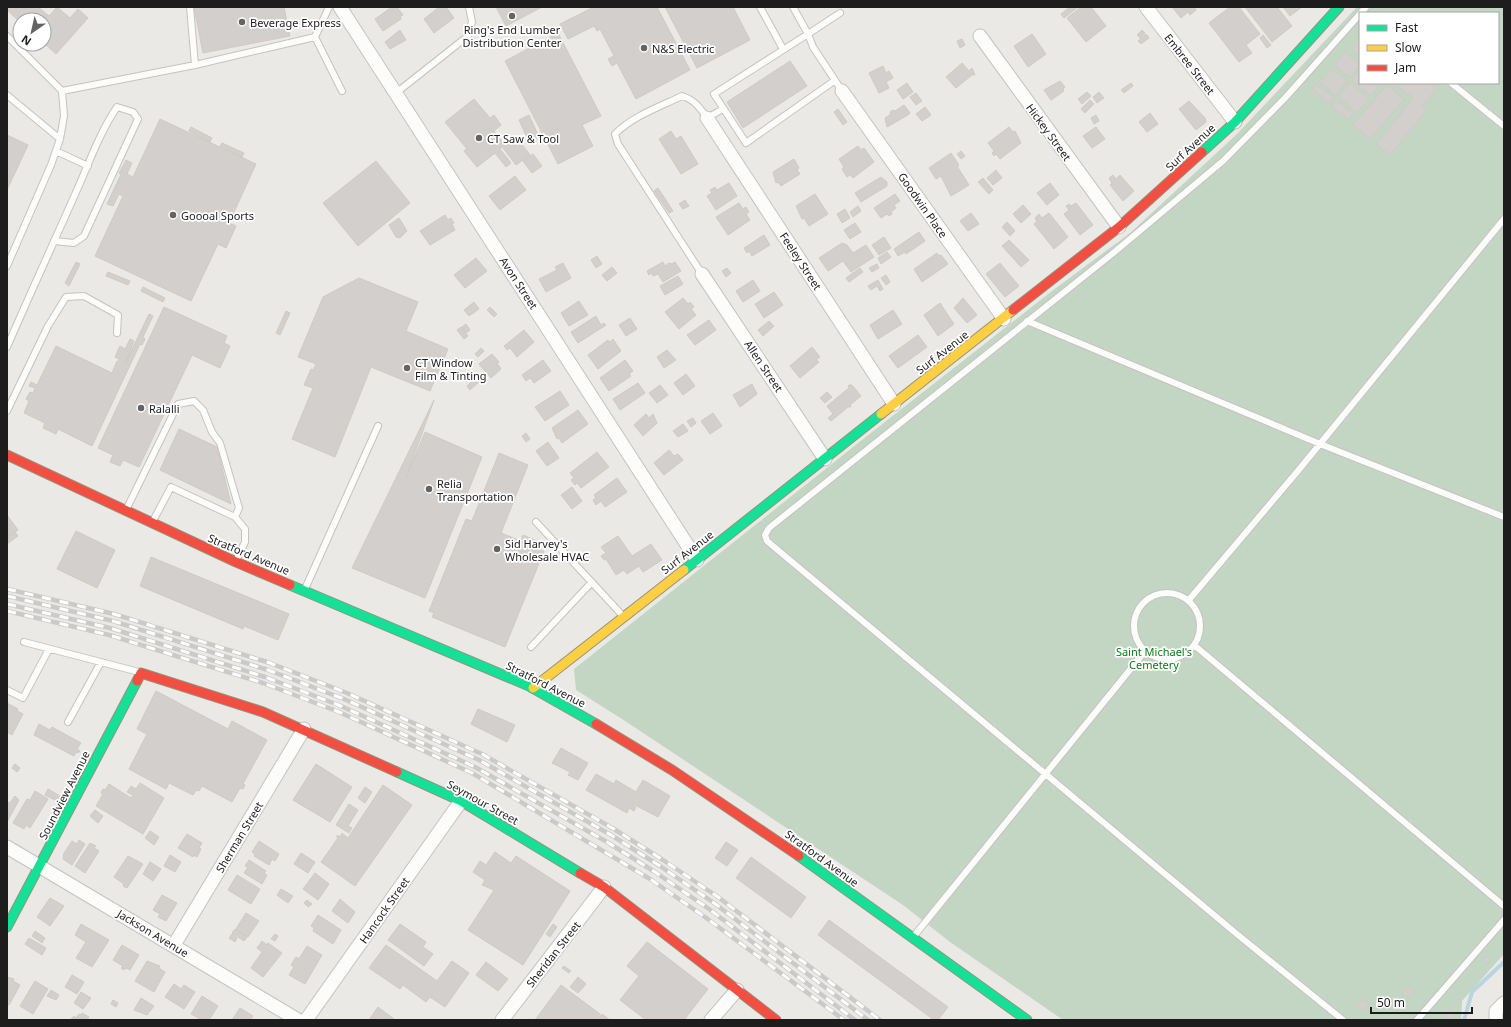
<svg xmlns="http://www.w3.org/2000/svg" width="1511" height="1027" font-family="'Noto Sans',sans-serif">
<rect width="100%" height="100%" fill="#ebe9e5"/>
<path fill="#c3d6c4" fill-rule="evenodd" d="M1357,7H1504V954L1462,1001L1461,1020H1063L950,942L903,905L622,719L576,690L574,669L867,436L1052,291L1130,233L1237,134ZM1360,13H1498V83H1360Z"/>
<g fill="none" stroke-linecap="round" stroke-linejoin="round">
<path stroke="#b8d6df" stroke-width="4" d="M1464,1020L1472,992L1504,962"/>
</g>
<path fill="#d2cfcc" stroke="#cecbc6" d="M7,7H38L49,16L57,7L70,18L78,9L88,18L56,54L44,43V20H20V22L7,10Z
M194,7H284L290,36L203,53Z
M392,7H397L403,15L400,17L401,19L383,31L375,19Z
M439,7H446L454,18L434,33L424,19Z
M496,7H542L506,26Z
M594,7H657L690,70L636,99L617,63L612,66L608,59L614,56L600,29L597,31L594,26L568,39L560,24Z
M665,7H733L750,40L697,68Z
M1070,7H1078L1064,18L1061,14Z
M1081,7H1091L1106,26L1086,42L1067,18Z
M1172,7H1195L1196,10L1190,15L1188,12L1181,18Z
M1230,7H1239L1260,34L1246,45L1252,53L1239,62L1209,23Z
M1245,7H1277L1292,26L1272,42Z
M1283,7H1302L1290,16Z
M400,30L406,40L390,49L385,42Z
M1142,30L1145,33L1140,38L1137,35Z
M558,33L601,116L582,125L593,146L558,164L505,61Z
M1032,34L1046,54L1028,67L1014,46Z
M1146,34L1149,38L1141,44L1138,41Z
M1263,35L1271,45L1267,48L1260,38Z
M962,39L965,45L960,48L957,41Z
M1360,40V56L1352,49Z
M1345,52L1360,64L1350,78L1334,65Z
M790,61L807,86L743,128L727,102Z
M962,63L969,71L972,68L975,75H972L956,88L946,77Z
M883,66L886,73L889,71L893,78L886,82L889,88L879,93L869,73Z
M1332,69L1347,81L1336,95L1319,81L1321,79L1322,80Z
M1360,71V83H1382L1371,96L1352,80Z
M1060,81L1065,87L1063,89L1064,91L1051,100L1044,90Z
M907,83L913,92L903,99L897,90Z
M1131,83L1133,86L1124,93L1121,90Z
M1350,83L1369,99L1357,113L1338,97Z
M1387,83H1431L1437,88L1422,106L1427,110L1390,155L1376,144L1413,98L1396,85L1393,88Z
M1316,84L1334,97L1329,103L1312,89Z
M1387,85L1404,99L1370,139L1353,125Z
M1087,92L1091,96L1082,104L1078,99Z
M1099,92L1104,98L1097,103L1093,97Z
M916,93L922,101L916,105L910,97Z
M474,99L490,118L494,115L501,125L494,131L505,145L500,149L511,163L506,167L495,153L477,167L464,151L467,149L445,122Z
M1090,100L1094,104L1085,113L1081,109Z
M1336,100L1353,113L1348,119L1331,106Z
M1189,101L1205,118L1206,122L1196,130L1179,109Z
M904,105L910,113L908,115L887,127L885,118L891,114L890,112L893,110L895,111Z
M925,107L931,115L922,121L916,114Z
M838,109L847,122L843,125L834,112Z
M1150,113L1158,124L1147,132L1139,122Z
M529,115L539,137L529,142L519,120Z
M1096,115L1099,121L1094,124L1091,118Z
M160,119L256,164L229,223L236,226L226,248L218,244L191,301L95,256L123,196L119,194L113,206L107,204L121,174L119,173L126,160L132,163L127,174L133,177Z
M191,127L212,138L210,142L189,131Z
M1009,127L1013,132L1015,131L1021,143L1000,159L996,154L994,156L992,153L994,151L988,143Z
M1096,127L1105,139L1092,148L1083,136Z
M671,131L676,139L681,136L698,164L681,174L659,139Z
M7,135L28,145L7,190Z
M517,138L530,155L516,165L503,148Z
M222,143L244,153L242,157L220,146Z
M858,146L861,150L864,148L874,162L853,178L850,175L847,177L842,169L844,167L839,159Z
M961,151L965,156L961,159L957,154Z
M951,153L959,165L957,166L969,185L951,196L941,176L936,179L929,168Z
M533,154L542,166L532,173L523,161Z
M794,159L799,168L797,170L800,174L781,186L778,182L776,183L773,172Z
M376,161L410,203L358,246L323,203Z
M996,170L1002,178L993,185L987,178Z
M1113,175L1116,179L1120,175L1134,191L1123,201L1110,185L1112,183L1109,178Z
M515,176L526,190L500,210L489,196Z
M881,177L887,182V186L861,202L855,193Z
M983,178L993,190L989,194L978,182Z
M729,183L737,196L716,210L707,196L712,193L710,190L715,187L717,190Z
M1050,183L1059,195L1047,205L1037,193Z
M658,188L673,211L669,213L654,191Z
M815,194L828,214L809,226L804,218L802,219L796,206Z
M895,194L900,201L894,205L896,208L891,212L892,214L889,216L887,214L881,218L874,208Z
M685,200L689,206L683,209L679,204Z
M739,203L743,209L746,207L749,212L746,214L750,220L728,235L716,217Z
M1076,203L1093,225L1080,235L1064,214L1069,210L1066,206L1069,204L1071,206Z
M1023,205L1031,214L1021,223L1013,214Z
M858,206L861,211L853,217L850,212Z
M845,209L850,218L842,223L837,214Z
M971,213L979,224L968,231L960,221Z
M1049,213L1068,237L1054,249L1034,224L1037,222L1035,218L1039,214L1042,218Z
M445,215L448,220L451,218L454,223L452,224L455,230L430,245L420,231Z
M399,218L407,231L400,238L396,237L389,225Z
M1007,222L1015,231L1010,236L1002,227Z
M855,223L861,232L850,239L844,230Z
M919,232L925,241L906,254L905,252L898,256L894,249Z
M764,235L770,245L752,256L749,251L747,253L744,248Z
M884,237L891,248L879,255L872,245Z
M1009,240L1029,260L1021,267L1002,246Z
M842,243L847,245L853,253L866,245L874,257L851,272L843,261L828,271L819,258Z
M887,252L891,257L881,264L878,258Z
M937,253L939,256L941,255L948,264L922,282L914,269Z
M597,256L602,264L596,268L591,260Z
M476,258L487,271L465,288L454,275Z
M76,262L80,264L69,286L65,283Z
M663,262L665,266L669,263L672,264L675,262L681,271L663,282L658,274L653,276L652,273L649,275L647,271Z
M563,263L571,278L546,292L539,279L557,270L555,267Z
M1000,263L1019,286L1005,297L986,274Z
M877,264L879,268L872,272L869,268Z
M612,267L617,273L607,281L602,275Z
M727,268L731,273L726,277L722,271Z
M860,268L863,272L849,282L846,278Z
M108,272L130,281L128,285L106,276Z
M886,275L890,282L886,285L881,278Z
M678,276L683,284L665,295L660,286Z
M359,278L418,302L406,331L448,349L430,391L371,367L335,457L292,439L313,388L304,385L311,369L313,370L316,364L298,357L323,297Z
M753,280L760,291L743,302L736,291Z
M878,280L883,289L880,291L877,286L871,290L868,286Z
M143,287L165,298L163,302L141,291Z
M774,292L783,305L764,318L755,304Z
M683,298L688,304L690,302L694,307L691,309L696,315L679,329L665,312Z
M963,298L977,315L967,323L954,308Z
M579,301L588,315L569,326L561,313Z
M474,302L479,309L469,316L464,310Z
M940,303L954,324L938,336L924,315Z
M164,307L227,336L224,343L230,346L220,368L192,355L139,467L123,460L120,466L110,462L113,455L98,448Z
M490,307L497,314L494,317L487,310Z
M893,310L902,324L878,339L870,325Z
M286,311L290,313L280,335L276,333Z
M149,314L153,316L143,337L145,339L142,345L140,344L92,446L58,429L56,434L43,428L45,423L24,413L29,401L26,399L30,392L33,393L35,388L29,386L31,382L37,385L56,346L112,373L117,361H119L120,360L115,357L120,346L125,349L130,339L134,341L125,364Z
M596,316L601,325L604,323L606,325L578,343L571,332Z
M630,318L637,329L626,336L619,325Z
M709,320L716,330L695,345L687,335Z
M769,321L774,326L763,336L758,330Z
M466,324L470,330L466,333L462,327Z
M461,327L468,336L464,339L457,330Z
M524,330L534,342L517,357L510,348L507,350L504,346Z
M918,335L927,347L898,368L889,356Z
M613,339L621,351L598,369L588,355L608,340L610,342Z
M812,347L820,357L816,360L819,362L800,378L790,366Z
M481,348L484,351L478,357L475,354Z
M667,350L676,360L664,368L657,357Z
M492,354L499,362L497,363L501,369L491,378L479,364Z
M543,360L551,371L534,383L530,378L526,381L522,375Z
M625,360L633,371L629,374L631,376L609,391L600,378Z
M473,372L476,375L466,382L463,379Z
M686,374L695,386L683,395L674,383Z
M476,378L479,382L470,390L467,386Z
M638,383L645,393L620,410L613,399Z
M752,384L757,394L740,407L733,395Z
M660,385L668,395L657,403L649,393Z
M849,385H852L861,396L850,405L851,407H848L831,421L828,418L833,414L827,406L849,388L848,386Z
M560,391L569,405L545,421L535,407Z
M827,392L832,397L825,403L820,398Z
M434,400L406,478L425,432L482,457L425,598L352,568Z
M578,410L588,424L562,443L559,438L557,439L552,428Z
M713,413L722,426L710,434L701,421Z
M646,414L649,418L653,414L657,423L643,436L634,425Z
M693,418L696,423L691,427L687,421Z
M683,424L688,431L678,437L673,431Z
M179,429L217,447L231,504L160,470Z
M526,433L530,439L526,442L522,436Z
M548,442L559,458L547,466L536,451Z
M669,450L674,456L678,454L683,460L664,475L654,463Z
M597,452L609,467L581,488L577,483L575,485L571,480L574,478L570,473Z
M499,453L528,465L501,533L521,541L523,535L537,541L535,547L544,551L505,647L432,617L434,613L429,611L466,519L472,521Z
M617,478L627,492L605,507L601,501L596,505L593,500L596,498L594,495Z
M572,487L582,501L572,509L561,495Z
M7,515L18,530L7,537Z
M76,531L115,550L97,588L57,569Z
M15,532L18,536L7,544V538Z
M618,536L632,556L651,544L662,560L643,572L639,566L627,574L624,570L616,575L606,559L604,560L601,556L606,553L601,547Z
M151,557L289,614L278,640L244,626L243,629L140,586Z
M156,691L228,729L232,721L267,740L243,784L245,785L243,789L240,788L232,802L202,786L199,791L196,790L193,795L169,783L166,789L129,769L147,734L137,729Z
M7,703L18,709L17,711L23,714L12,735L7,732Z
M478,709L515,725L507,742L471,724Z
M39,724L50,730L52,727L81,743L77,749L80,751L78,753L76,752L74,756L34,735Z
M561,748L588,763L578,780L568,775L570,772L552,763Z
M15,764L20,768L17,772L12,768Z
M316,764L352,787L330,822L293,800Z
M596,774L614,784L616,780L636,792L643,780L670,796L658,817L633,804H631L636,807L634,811L629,808L627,813L586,790Z
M140,783L164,798L143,834L96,806L103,794L101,793L103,789L105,790L109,784L131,798L133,795L127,792L131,786L136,789Z
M383,785L412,805L355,886L321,862L338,838L336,836H341L342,833L348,838Z
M365,787L372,792L365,803L358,798Z
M48,789L60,796L57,801L45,795Z
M35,791L48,799L30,828L26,825L24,829L13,823L27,799L30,800Z
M15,796L19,800L7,822V802L10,803Z
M349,804L358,810L348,826L352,828L349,833L336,825Z
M95,810L103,816L98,823L90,816Z
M150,831L159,837L154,845L145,838Z
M187,834L202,843L199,848L201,849L197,857L194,855L193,857L178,848Z
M79,840L85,844L72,865L63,859L64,856L63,855L72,841L77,844Z
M259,841L279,854L275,861L272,859L269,865L254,856L255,854L252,852Z
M726,842L738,850L727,866L715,858Z
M90,843L96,846L94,848L99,851L85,873L75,866Z
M495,852L511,863L516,856L570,891L523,965L468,930L494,890L482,885L485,880L473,872L480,861L486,865Z
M301,853L315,862L308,873L294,864Z
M170,855L181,862L175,872L164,866Z
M128,856L143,864L127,888L123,886L124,884L114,877Z
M751,857L806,897L791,918L736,878Z
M249,860L266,871L264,873L267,875L262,884L244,873L248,867L245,866Z
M150,862L161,869L153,881L143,874Z
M315,873L329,884L318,900L303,889Z
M237,875L260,889L251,904L228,890Z
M281,889L293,896L288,903L277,895Z
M162,895L177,903L166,921L158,917L160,914L153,910Z
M50,898L64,906L50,926L37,917Z
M340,899L355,912L348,923L332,911Z
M307,900L312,904L308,907L304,903Z
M246,913L259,921L248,937L236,929Z
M318,915L341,930L333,944L313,931L314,928L311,926Z
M829,920L948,1007L938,1020H934L818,935Z
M81,924L109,940L92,967L76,958L86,942L75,935Z
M400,924L426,942L423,947L433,954L424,966L388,940Z
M553,924L557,927L550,937L546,934Z
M235,929L247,937L244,941L232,933Z
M35,931L45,938L42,943L32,936Z
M232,934L237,938L235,942L229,938Z
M275,934L278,936L275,941L271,939Z
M29,938L46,948L42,955L25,944Z
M262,941L267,945L268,943L282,953L263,977L251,968L262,952L257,948Z
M647,942L708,989L684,1020H646L620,1000L639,976L627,966Z
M122,945L139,955L130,970L126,968L124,970L121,968L123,966L113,960Z
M386,945L437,981L452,961L469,973L445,1007L430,997L426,1002L403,985L400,989L369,968Z
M307,946L322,955L305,984L289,975L294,967L291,965L296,957L299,959Z
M1486,956L1490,960L1487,964L1483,960Z
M147,961L160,966L159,968L165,972L154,992L135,981Z
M486,962L508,979L498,991L476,975Z
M564,966L571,971L569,973L562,968Z
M72,975L84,982L77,994L65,987Z
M7,977L14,979L13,981L20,985L9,1005L7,1004Z
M578,977L586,984L578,993L570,987Z
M35,981L48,989L33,1014L20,1006Z
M174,984L181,989L184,985L195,992L184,1009L165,997Z
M561,985L600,1014L596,1020H535Z
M1408,987L1414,991L1409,997L1403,993Z
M51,990L59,995L56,1000L47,996Z
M81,992L91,998L83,1009L74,1003Z
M202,996L218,1006L209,1020H202L191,1014Z
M1399,997L1405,1002L1401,1008L1395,1003Z
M141,998L154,1006L147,1015L134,1010Z
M1362,999L1369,1004L1364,1011L1357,1005Z
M113,1000L118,1003L116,1007L111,1004Z
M378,1007L394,1019L393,1020H369Z
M240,1008L253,1016L250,1020H232Z
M1449,1010L1455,1014L1450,1020L1445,1016Z
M82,1013L89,1017L87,1020H70L74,1016L76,1018L79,1014L81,1015Z
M602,1014L610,1020H597Z"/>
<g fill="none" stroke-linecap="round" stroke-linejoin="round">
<defs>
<path id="lane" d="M329,7L315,37L342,91
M760,7L783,49
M793,7L808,34L714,94L746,143L834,81
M840,13L808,34L813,47L842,91
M1361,13L1366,7
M7,36L62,91L64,116L60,139L51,165L7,266
M195,65L315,37
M1451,83L1504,126
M62,91L195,65L190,7
M396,93L468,36L472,22L469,7
M7,95L60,139
M56,151L88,166
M702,274L618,144L615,134C633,116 659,107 682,96C695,100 700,108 707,118L723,109
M1027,321L1320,444L1504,517
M7,347C30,294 54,242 77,190C89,163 100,132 117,107L133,112L138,119L84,236L74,243L54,241
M7,411L48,326L66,297L84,296L118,315L117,333
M127,508L178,404L194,401L203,410L212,432L220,443L239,508L235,517
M153,521L171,487L235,517L245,529V542L236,561
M536,522L623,616
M305,589L378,426
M1134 626a33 33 0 1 1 66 0a33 33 0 1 1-66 0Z
M1188,601L1297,472L1504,219
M24,642L139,672
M1194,645L1504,906
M531,647L592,582
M7,690L23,698L49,649
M68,722L101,662
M914,936L1146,650
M1343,1020L1238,935L767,541L765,535L769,528L1112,254L1223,161L1286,97L1360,14
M1417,1020L1504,920"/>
<path id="street" d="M340,7L697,560
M1146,7L1235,122
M980,36L1119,227
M842,91L1004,319
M707,118L894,404
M702,274L825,459
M7,847L298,1020
M174,945L304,729
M306,1020L461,801
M502,1020L604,887
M711,1020L737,990
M1496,1020V1011L1504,1003"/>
<path id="fast" d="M1202,152L1235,122L1339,7
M684,570L881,414
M290,585L529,686L596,724
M397,772L461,801L580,873
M799,856L1027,1020
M7,927L137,681"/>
<path id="slow" d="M881,414L1013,310
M533,688L684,570"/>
<path id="jam" d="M1013,310L1119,227L1202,152
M7,455L236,562L290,585
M137,681L141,673L263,712L397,772
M596,724L672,770L799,856
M580,873L604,887L776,1020"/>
</defs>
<use href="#lane" stroke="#c4c3c1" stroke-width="8"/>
<use href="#street" stroke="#c4c3c1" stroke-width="15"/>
<use href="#fast" stroke="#92947d" stroke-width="11"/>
<use href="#slow" stroke="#92947d" stroke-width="11"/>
<use href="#jam" stroke="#92947d" stroke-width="11"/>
<use href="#lane" stroke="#fcfcfb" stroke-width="6"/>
<use href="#street" stroke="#fcfcfb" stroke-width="13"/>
<use href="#fast" stroke="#16e098" stroke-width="9"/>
<use href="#slow" stroke="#ffcf43" stroke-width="9"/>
<use href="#jam" stroke="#f24e42" stroke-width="9"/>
<defs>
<path id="rail" d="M7,589L114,614L270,663L347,693L482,754L614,829L663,860L718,897L880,1020
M7,596L113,621L268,670L344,699L479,760L611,835L660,866L714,903L868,1020
M7,604L110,628L265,677L341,706L475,767L607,842L655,872L709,909L855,1020
M7,611L109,635L263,683L339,712L472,773L650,879L705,917L844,1020"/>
</defs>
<use href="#rail" stroke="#cacac9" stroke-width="4.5"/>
<use href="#rail" stroke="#fff" stroke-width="3" stroke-dasharray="9" stroke-linecap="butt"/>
</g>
<g fill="#656463" stroke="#fff" stroke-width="1.5">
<circle cx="512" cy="16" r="4"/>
<circle cx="242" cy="22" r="4"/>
<circle cx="644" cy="48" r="4"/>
<circle cx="479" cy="138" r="4"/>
<circle cx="173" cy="215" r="4"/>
<circle cx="407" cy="368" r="4"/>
<circle cx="141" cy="408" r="4"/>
<circle cx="429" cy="489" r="4"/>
<circle cx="497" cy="549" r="4"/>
</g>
<g text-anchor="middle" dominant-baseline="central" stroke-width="3.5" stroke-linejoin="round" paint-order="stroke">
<g font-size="11" fill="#1d1d1d" stroke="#fff" text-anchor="start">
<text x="250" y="22">Beverage Express</text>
<text x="512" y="29" text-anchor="middle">Ring's End Lumber<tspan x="512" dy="13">Distribution Center</tspan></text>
<text x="652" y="48">N&amp;S Electric</text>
<text x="487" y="138">CT Saw &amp; Tool</text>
<text x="181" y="215">Goooal Sports</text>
<text x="415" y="362">CT Window<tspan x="415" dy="13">Film &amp; Tinting</tspan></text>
<text x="149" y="408">Ralalli</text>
<text x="437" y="483">Relia<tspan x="437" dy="13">Transportation</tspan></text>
<text x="505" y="543">Sid Harvey's<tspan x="505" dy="13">Wholesale HVAC</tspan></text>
</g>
<g font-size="11" fill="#1d1d1d" stroke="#fff">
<text transform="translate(1190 64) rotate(52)">Embree Street</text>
<text transform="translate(1049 132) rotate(54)">Hickey Street</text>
<text transform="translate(1190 147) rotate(-43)">Surf Avenue</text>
<text transform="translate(923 205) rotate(55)">Goodwin Place</text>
<text transform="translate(801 261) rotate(57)">Feeley Street</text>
<text transform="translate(519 283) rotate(57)">Avon Street</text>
<text transform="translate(942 352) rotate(-38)">Surf Avenue</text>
<text transform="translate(764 366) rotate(56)">Allen Street</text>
<text transform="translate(687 552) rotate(-38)">Surf Avenue</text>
<text transform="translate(249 554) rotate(23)">Stratford Avenue</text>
<text transform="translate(546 684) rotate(27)">Stratford Avenue</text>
<text transform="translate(64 795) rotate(-63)">Soundview Avenue</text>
<text transform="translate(483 802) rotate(29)">Seymour Street</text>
<text transform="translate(239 837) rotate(-59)">Sherman Street</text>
<text transform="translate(822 858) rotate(36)">Stratford Avenue</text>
<text transform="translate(384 910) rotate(-55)">Hancock Street</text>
<text transform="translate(153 933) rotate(31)">Jackson Avenue</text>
<text transform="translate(553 954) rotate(-52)">Sheridan Street</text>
</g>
<g font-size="11" fill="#0b7a16" stroke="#fff">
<text x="1154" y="651">Saint Michael's<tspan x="1154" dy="13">Cemetery</tspan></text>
</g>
</g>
<rect width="1511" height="1027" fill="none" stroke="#1d1d1d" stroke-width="16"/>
<rect x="1359" y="12" width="140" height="72" fill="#ffffff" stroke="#a5a5a5"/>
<rect x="1367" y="25" width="20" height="6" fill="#16e098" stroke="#a5a5a5"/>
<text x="1395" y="32" font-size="12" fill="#1d1d1d">Fast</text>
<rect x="1367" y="45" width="20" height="6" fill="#ffcf43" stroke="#a5a5a5"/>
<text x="1395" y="52" font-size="12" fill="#1d1d1d">Slow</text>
<rect x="1367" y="65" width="20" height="6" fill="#f24e42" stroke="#a5a5a5"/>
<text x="1395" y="72" font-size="12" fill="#1d1d1d">Jam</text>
<g transform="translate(32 32) rotate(214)"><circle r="19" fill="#ffffff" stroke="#a5a5a5"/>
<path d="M0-3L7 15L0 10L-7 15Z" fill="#656463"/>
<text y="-6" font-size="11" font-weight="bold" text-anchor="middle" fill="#1d1d1d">N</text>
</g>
<path d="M1371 1007v6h101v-6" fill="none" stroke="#1d1d1d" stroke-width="2"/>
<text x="1377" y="1007" font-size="12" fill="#1d1d1d" stroke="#ffffff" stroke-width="3" paint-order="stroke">50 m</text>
</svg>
